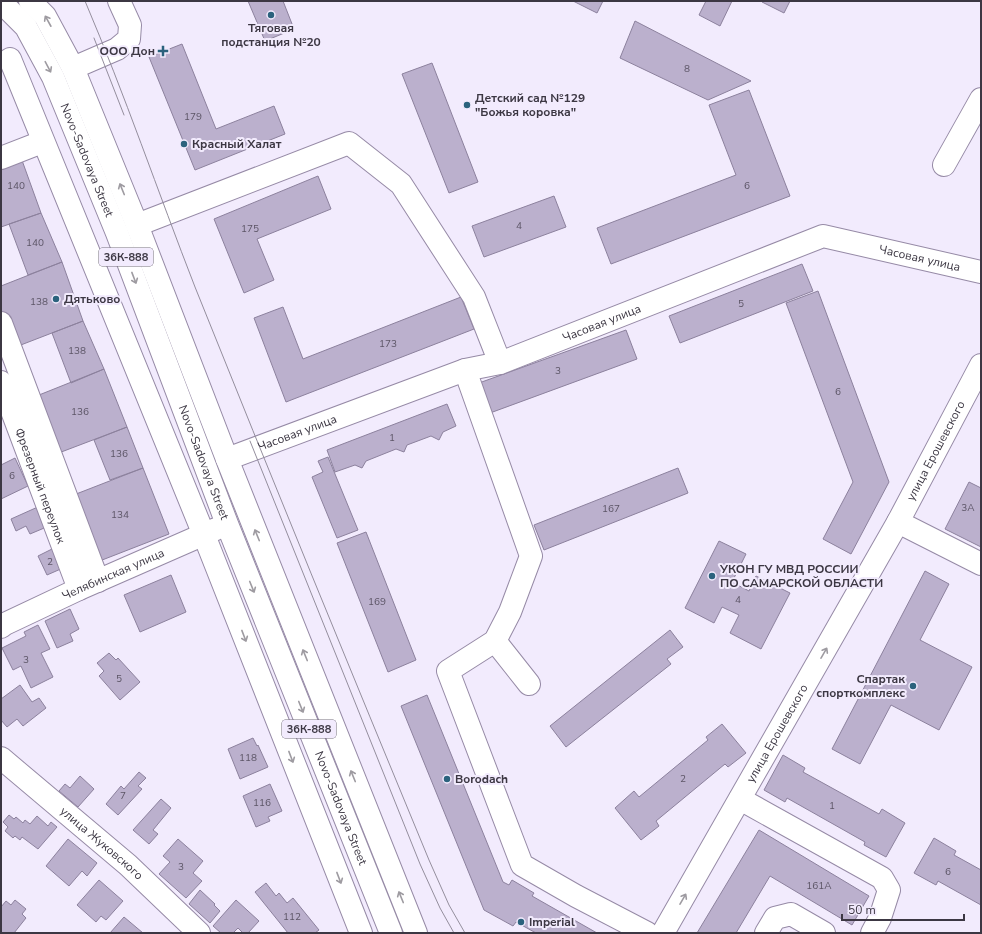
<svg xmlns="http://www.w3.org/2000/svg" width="982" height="934" font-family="'Nunito Sans',sans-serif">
<rect width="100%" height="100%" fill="#f2ebfd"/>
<path fill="#bbb0cd" stroke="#8c819d" d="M248,1H283L294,29L265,41Z
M573,1H603L597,13Z
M706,1H732L720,26L699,15Z
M763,1H790L784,13L762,2Z
M635,21L751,81L708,100L620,58Z
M182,44L216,129L274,106L285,134L195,170L149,57Z
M432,63L478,182L449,193L402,74Z
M749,90L790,196L611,264L597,228L736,175L709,105Z
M19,152L41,213L1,227V159Z
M318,176L331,209L257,239L274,280L244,293L214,219Z
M554,196L566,227L484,257L472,226Z
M41,213L62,262L28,275L9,224Z
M62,262L83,321L13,348L1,318V286Z
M802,264L813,291L680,343L669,316Z
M818,291L889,482L851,554L823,539L853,482L786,303Z
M461,297L474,329L286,402L254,318L283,307L303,359Z
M83,321L104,369L71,383L52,333Z
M626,330L637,359L490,413L479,383Z
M104,369L127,427L56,454L34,397Z
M447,404L456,426L443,432L439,440L431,436L407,445L404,452L396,449L366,461L362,468L355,465L335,472L327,450Z
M127,427L143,468L110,480L94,440Z
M328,457L358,530L337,538L312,477L323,472L318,461Z
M15,458L28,486L1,499V465Z
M143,468L169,534L97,562L71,496Z
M678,468L688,493L544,550L534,525Z
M969,482L981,488V547L945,529Z
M40,506L49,526L30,534L26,526L16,531L11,519Z
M366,532L416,660L388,672L337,543Z
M719,541L746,554L732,582L749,591L756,576L790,593L761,649L730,633L739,615L722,607L714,623L685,608Z
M54,548L63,568L47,575L38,556Z
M925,571L949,584L920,640L972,667L939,730L891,705L860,764L832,749Z
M171,575L186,612L140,632L124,595Z
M70,609L79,629L70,634L73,641L57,648L45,621Z
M38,625L50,649L41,653L53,677L31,688L21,666L13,670L2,648L26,636L24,632Z
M670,630L683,647L667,659L671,664L566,747L550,726Z
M109,653L116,660L118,658L140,682L120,700L99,676L104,671L97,663Z
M20,685L32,702L39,698L46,708L23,726L17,719L7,727L1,720V699Z
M427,695L503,882L509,885L512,880L534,893L532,896L597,933H536L516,922L513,926L484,910L401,706Z
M722,724L746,753L728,767L725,764L656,821L659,826L641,840L615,808L634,791L639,797L708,740L706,737Z
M253,738L257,746L258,745L268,767L240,779L228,749Z
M783,755L805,768L803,772L879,814L882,809L905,823L886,857L864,845L865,842L787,798L785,802L764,790Z
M139,772L146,778L138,786L142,789L118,815L106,804L121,786L124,789Z
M80,776L94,789L78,807L59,791L65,784L70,788Z
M270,784L282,811L268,817L270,821L256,827L243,796Z
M161,799L171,808L153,830L158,834L149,844L133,830Z
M9,815L14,819L16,817L23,823L25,820L30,824L37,816L48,826L51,822L57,827L38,849L22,837L20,840L15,836L13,838L5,831L8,827L3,822Z
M759,830L869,896L852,925L770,876L736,933H697Z
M934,838L956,851L954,855L981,870V905L938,881L936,885L914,873Z
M68,839L97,863L87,876L82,871L69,886L46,866Z
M178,839L203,861L193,873L202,881L186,898L159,874L170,862L163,856Z
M99,880L123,901L106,920L101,916L96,922L77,905Z
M266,883L276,896L279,893L287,903L293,898L319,930L315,933H288L255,892Z
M200,890L215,904L214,905L220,911L210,923L189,904Z
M15,900L26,909L22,914L26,918L14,933H1V907L6,901L11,905Z
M236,900L259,921L248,933H243L238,928L233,933H221L213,926Z
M124,917L143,933H110Z"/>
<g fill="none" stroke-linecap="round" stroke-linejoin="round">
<defs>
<g id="minor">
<path d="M10,59L204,535L361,933"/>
<path d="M73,68L117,49L129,39L130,25L119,1"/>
<path d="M1,158L37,144"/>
<path d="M944,165L981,99"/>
<path d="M137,225L349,143L401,184L474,297L500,363"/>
<path d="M1,323L98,581"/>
<path d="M465,370L531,556L510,612L495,641L448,671L522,865L576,896L647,933"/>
<path id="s1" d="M1,382L79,589"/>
<path id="s2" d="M227,459L465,370L500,363L823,236L981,272"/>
<path d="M898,522L981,564"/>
<path id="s3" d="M1,627L5,624L79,589L216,529"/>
<path d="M495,641L529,684"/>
<path id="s4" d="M1,758L128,865L199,933"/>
<path d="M740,799L882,878L889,890L880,918L872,933"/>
<path id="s5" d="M663,933L898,522L981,365"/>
<path d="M766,933L775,918L791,914L824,933"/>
</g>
<g id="major">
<path d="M30,1L45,16L73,68L137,225L227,459L416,933"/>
<path id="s6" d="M1,2L26,27L53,77L117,233L227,524L391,933"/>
</g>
</defs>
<use href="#minor" stroke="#968aa6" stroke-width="24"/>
<use href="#major" stroke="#968aa6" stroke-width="24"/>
<use href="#minor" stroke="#fff" stroke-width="22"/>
<use href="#major" stroke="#fff" stroke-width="22"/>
<path stroke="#948e9d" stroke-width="1" d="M85,1C125,95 158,192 195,287C272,479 350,669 429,860L449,905L465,933
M94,38L124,115
M250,441L420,864L440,908L454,933"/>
</g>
<defs><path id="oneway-shaft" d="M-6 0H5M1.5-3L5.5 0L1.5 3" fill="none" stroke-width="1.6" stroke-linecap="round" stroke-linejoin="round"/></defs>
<g stroke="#9e9ba1">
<use href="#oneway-shaft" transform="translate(48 21) rotate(-119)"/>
<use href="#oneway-shaft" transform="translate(48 67) rotate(62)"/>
<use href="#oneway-shaft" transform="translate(122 189) rotate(-112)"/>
<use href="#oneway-shaft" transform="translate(134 278) rotate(69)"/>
<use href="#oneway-shaft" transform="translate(257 535) rotate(-112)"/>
<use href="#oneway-shaft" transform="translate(252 587) rotate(68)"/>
<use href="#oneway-shaft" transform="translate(244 636) rotate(69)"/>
<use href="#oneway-shaft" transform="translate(824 653) rotate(-60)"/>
<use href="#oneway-shaft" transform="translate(305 655) rotate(-112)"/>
<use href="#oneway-shaft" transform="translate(301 707) rotate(68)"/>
<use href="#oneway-shaft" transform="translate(291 757) rotate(69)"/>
<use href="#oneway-shaft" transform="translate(353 776) rotate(-112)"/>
<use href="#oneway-shaft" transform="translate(339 878) rotate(69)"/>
<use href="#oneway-shaft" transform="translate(401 897) rotate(-112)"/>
<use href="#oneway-shaft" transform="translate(683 899) rotate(-60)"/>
</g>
<g fill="#2b627d" stroke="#f2ebfd" stroke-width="1.5">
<circle cx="271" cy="15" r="4"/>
<path d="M161 45h4v4h4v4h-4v4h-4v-4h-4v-4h4z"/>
<circle cx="467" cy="105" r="4"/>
<circle cx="184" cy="144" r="4"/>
<circle cx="56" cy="299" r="4"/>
<circle cx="712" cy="576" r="4"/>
<circle cx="913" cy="686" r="4"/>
<circle cx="447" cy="779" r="4"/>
<circle cx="521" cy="922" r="4"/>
</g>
<g text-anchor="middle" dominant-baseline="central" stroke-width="4" stroke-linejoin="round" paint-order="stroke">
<g font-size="10" fill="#5c5566">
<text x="687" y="69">8</text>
<text x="193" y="117">179</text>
<text x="16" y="186">140</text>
<text x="747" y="186">6</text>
<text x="519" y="226">4</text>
<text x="250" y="229">175</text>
<text x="35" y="243">140</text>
<text x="39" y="302">138</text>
<text x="741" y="304">5</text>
<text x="388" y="344">173</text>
<text x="77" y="351">138</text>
<text x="558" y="371">3</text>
<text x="838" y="392">6</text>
<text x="80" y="412">136</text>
<text x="392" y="438">1</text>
<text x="119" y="454">136</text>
<text x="12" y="476">6</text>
<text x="968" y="508">3А</text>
<text x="611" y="509">167</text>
<text x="120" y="515">134</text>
<text x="50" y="562">2</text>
<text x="738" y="600">4</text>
<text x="377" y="602">169</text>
<text x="26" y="660">3</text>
<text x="119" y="679">5</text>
<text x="248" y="758">118</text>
<text x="683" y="779">2</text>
<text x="123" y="796">7</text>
<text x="262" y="803">116</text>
<text x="832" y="806">1</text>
<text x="181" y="867">3</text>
<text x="948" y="872">6</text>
<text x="819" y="886">161А</text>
<text x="292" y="917">112</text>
</g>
<g fill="#f2ebfd" stroke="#736d7b" stroke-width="1">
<rect x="99" y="248" width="54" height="18" rx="3"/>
<rect x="282" y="720" width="54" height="18" rx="3"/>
</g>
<g font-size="11" font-weight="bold" fill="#3c3743">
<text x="126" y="257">36К-888</text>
<text x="309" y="729">36К-888</text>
</g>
<g font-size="12" font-weight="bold" fill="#3c3743" stroke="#f2ebfd" text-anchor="start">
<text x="271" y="28" text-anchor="middle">Тяговая<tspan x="271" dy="14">подстанция №20</tspan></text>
<text x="155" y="51" text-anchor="end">ООО Дон</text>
<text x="475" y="98">Детский сад №129<tspan x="475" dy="14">"Божья коровка"</tspan></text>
<text x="192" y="144">Красный Халат</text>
<text x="64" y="299">Дятьково</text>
<text x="720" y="569">УКОН ГУ МВД РОССИИ<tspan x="720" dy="14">ПО САМАРСКОЙ ОБЛАСТИ</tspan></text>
<text x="905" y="679" text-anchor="end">Спартак<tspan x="905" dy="14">спорткомплекс</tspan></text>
<text x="455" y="779">Borodach</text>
<text x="529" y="922">Imperial</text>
</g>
<g font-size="12" fill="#3c3743" stroke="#f2ebfd">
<text stroke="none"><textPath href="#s6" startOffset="182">Novo-Sadovaya Street</textPath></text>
<text stroke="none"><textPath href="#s2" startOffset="736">Часовая улица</textPath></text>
<text stroke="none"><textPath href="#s2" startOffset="399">Часовая улица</textPath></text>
<text stroke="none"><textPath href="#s2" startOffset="75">Часовая улица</textPath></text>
<text stroke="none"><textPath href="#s5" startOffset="554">улица Ерошевского</textPath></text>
<text stroke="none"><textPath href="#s6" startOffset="506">Novo-Sadovaya Street</textPath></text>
<text stroke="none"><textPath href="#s1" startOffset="111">Фрезерный переулок</textPath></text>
<text stroke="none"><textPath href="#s3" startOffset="124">Челябинская улица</textPath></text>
<text stroke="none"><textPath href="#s5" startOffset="230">улица Ерошевского</textPath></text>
<text stroke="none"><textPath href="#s6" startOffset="878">Novo-Sadovaya Street</textPath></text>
<text stroke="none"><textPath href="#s4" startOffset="132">улица Жуковского</textPath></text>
</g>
</g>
<rect width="982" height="934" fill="none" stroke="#3c3743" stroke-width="4"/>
<path d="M842 914v6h122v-6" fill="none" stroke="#3c3743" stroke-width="2"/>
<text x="848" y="914" font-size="12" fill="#3c3743" stroke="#f2ebfd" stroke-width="3" paint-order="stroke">50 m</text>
</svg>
